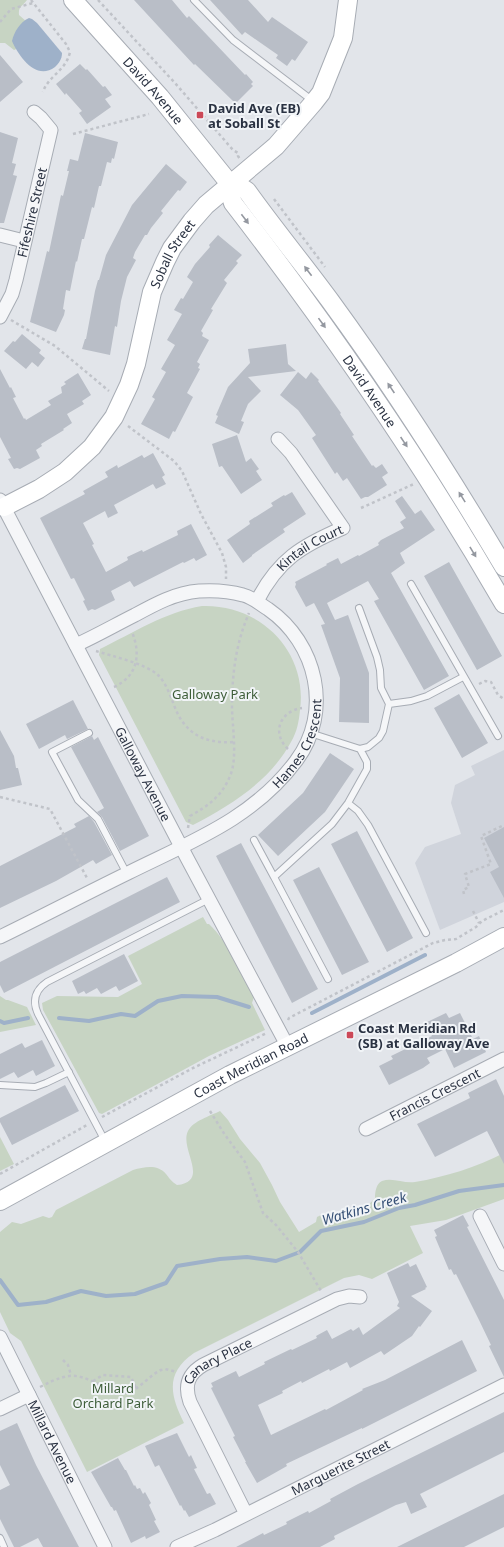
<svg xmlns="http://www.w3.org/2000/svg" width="504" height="1547" font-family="'Noto Sans',sans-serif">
<rect width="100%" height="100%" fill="#e2e5ea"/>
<path fill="#d0d4dc" d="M504,750V902L440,930L415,863L425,847L461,834L451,803L455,785L475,775L471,766Z"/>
<path fill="#c7d4c3" d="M0,0H27C23,6 18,6 19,15L27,22L19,48L14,50L5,43H0Z
M202,606C260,604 308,651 300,710C299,721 297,732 291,742C270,781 231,805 193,825L186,822L99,655L100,649C133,633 165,612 202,606Z
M203,917L207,924H209C229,943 241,973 254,997L252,1003L265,1030L209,1056L102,1114L99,1113L43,1010L42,1003L57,996L118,997L142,984L128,956Z
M0,996L6,1000H8L27,1007L36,1025L0,1032Z
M220,1111L228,1120L240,1139L260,1163L272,1185L280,1202L299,1232L316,1222L317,1217L321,1215L358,1216L375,1198C375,1192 376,1184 382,1181C393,1177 404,1184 415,1182C445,1177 477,1167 504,1153V1199L446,1220L410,1226L423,1253L372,1279L359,1275L344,1278L194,1353C165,1373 170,1395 184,1423L87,1472L21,1341L10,1333L0,1312V1232L12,1222L21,1224L43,1216L49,1218L52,1217L56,1210L133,1170C145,1167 157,1164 166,1174C170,1179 172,1182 177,1185C211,1181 179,1149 188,1131C193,1121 210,1116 220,1111Z
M0,1137L14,1164L0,1171Z"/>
<path fill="#9eb1c9" d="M29,18L32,19L37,23L62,53C62,59 59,63 55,67C36,81 19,57 12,41C14,32 20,22 29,18Z"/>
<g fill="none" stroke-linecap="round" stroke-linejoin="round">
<path stroke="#9eb1c9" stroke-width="4" d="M312,1013L425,955
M59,1018L89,1021L121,1014L135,1016L158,1001L182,996L217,997L249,1007
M0,1021L4,1023L28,1018
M0,1280L18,1305L46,1302L81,1291L106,1296L135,1294L166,1283L177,1266L220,1259L247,1257L276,1261L300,1252L321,1231L364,1222L399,1208L415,1205L459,1191L504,1185"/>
</g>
<path fill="#b9bec7" d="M134,0H172L187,18L189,16L245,75L246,74L253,82L251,84L253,86L236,103L234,102L195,64L194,65Z
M210,0H248L268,22L272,17L308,42L295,61L292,59L287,66L276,58L278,55L245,32L242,35Z
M0,55L23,82L0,102Z
M80,64L86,70L87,69L103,87L105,86L112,95L105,99L111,107L87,124L79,113L82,111L66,93L65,95L56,84Z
M0,132L18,138L12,163L16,164L13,175L17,176L4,223H0Z
M85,133L118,142L114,159L112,158L111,163L107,162L101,186H99L94,208L92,207L84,239H82L77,262L76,261L70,291L66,290L63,309L65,310L64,315L56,332L30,322L47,251L49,252L61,195L63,196L69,171H67L70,159L78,161Z
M166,164L187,182L180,191L178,190L161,211L163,213L151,228L147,235H145L135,252L133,258L136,260L127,277L121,301L117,327L115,326L110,355L82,349L85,339H86L95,291L98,280H99L106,255L132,205Z
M218,235L242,255L236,261L238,263L224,280L227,283L211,309L213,310L201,331L203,333L202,336L209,340L197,362L200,364L198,368L200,369L187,393L193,397L175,432L173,431L169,439L141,424L155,399L152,397L166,372L161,369L175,345L167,340L182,314L174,310L181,298L183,299L193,282L187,277L195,264L210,247L209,245Z
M22,334L41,350L39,353L45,358L38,367L32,362L26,369L4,351L13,341L15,342Z
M286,344L288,364L296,371L248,377L261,391L248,404L241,421L244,422L239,434L215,423L218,416L216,415L228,387L250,363L248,349Z
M0,369L10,388L11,387L16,397L13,398L24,419L25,418L26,420L51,405L48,401L62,393L61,387L66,384L64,382L78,373L91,395L82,401L84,404L67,414L72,423L63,429L64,430L41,444L42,446L36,450L40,458L20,469L17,468L14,469L8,459L11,458L0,437Z
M298,372L306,379L311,372L319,380L318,381L341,413L340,414L354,435L352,436L372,466L373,465L376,468L382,464L388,473L382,477L387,485L368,497H365L361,499L347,478L343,481L337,472L335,474L312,438L316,435L298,410L280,395Z
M237,435L246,462L251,458L259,469L256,471L262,480L241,494L222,466L219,467L212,444Z
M153,453L165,475L162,477L166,484L156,489L153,484L114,505L118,513L108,518L105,511L83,523L94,544L92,545L106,572L128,560L127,557L142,550L143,552L178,535L177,531L191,524L207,555L196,561L194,558L184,563L183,562L134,587L130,581L111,591L115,600L95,610L92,609L88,611L83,601L85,600L74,578L71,579L40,518L85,494L83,491L108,477L105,472L117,465L118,468L142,455L144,458Z
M292,492L306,514L283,529L285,532L252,555V556L243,563L227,540L250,524L249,521L273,506L271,503L284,495L285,496Z
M402,496L415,514L421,510L435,530L400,553L405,563L391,573L449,676L424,690L374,601L379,599L368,581L327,603L335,620L348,615L369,673V723L339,722L340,678L321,625L325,624L314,603L306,607L295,587L296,584L295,582L327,565L326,564L338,558L341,564L358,555L359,556L379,545L378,543L381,540L404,528L400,522L406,518L395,501Z
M449,562L502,656L477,670L424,576Z
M459,694L488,743L462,758L434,708Z
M73,700L88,729L67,739L65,735L39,749L26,724Z
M0,730L14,756L16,768H18L22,785L0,790Z
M92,736L94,740L98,737L149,836L120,851L102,817L97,812L104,808L71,747Z
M330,753L354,769L325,812L278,856L258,835L303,793Z
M89,816L94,822L112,855L96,864L93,860L56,881L0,908V866L76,827L74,824Z
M504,827V898L490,872L499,867L484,838Z
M357,831L413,938L387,952L331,844Z
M241,843L318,989L292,1003L216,856Z
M319,867L369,962L342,975L293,880Z
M167,877L180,902L4,993L0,985V962Z
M124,954L138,981L119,991L116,986L101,994L97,988L86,994L84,991L78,994L72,981Z
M446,1013L449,1018L460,1013L473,1039L479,1036L486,1052L454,1068L445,1049L427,1058L430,1063L423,1068L389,1085L379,1066L393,1059L391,1056L432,1036L425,1023Z
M42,1040L55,1066L36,1076L33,1070L18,1078L14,1072L0,1079V1054L22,1043L25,1048Z
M496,1079L504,1096V1164L487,1131L435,1157L417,1124L470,1098L468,1093Z
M65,1085L79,1111L12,1145L0,1122V1118Z
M463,1215L469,1226L467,1227L504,1300V1377L489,1346L491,1345L479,1320L456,1274L454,1275L451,1269L449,1270L435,1237L437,1236L434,1230Z
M408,1263L410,1267L416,1264L427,1287L425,1288L426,1289L411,1296L432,1311L420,1327L419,1326L412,1336L384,1355L381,1351L350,1368L347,1362L330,1371L329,1369L302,1383L301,1381L282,1391L283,1393L258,1405L271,1435L325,1409L326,1410L363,1390L362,1389L385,1380L462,1340L477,1371L362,1429V1428L286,1464L287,1466L257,1483L245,1462H246L233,1437L235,1436L211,1388L213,1387L211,1383L236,1371L239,1377L265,1364L264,1362L291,1349L292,1350L317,1338L316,1336L327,1330L332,1339L351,1329L353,1331L359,1327L363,1335L400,1308L397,1306L399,1302L387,1273Z
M504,1412V1452L420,1494L427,1507L411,1514L406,1502L396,1505L334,1536L335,1539L320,1547H236L263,1533L264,1535L287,1524L286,1522L308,1511L309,1513L331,1501L330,1499L358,1484Z
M17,1423L36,1465L79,1547H43L38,1538L20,1547H14L0,1519V1490L10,1485L0,1465V1431Z
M177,1433L189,1457L191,1455L197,1468L194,1469L207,1494L210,1493L216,1504L189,1517L185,1510L184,1511L181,1505L180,1506L159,1465L155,1467L145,1446Z
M118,1458L125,1470H126L134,1486L135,1485L137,1489L140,1488L143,1494L145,1492L151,1503L149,1505L156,1520L154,1521L160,1532L146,1539L145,1536L131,1543L116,1510L114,1511L112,1507H111L91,1472Z
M504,1494V1527L464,1547H397Z"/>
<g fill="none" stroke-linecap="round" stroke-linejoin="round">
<defs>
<path id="lane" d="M194,0L233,40L313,101
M411,584L498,736
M389,704L411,701L427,696L463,677
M89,733L52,752L78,800L98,819L127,874
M310,733L360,749
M348,803L358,811L368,825L426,933
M254,840L274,877
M328,979L274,877L332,824L348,803L367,769V762L360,749L368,747L379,738L383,731L389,704L381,688L380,670L377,657L359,608
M0,1085L35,1087L46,1083L69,1072
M105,1141L38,1014C32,1001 35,990 47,982L209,899
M0,1538L4,1547"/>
<g id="street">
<path d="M0,235L24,241"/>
<path id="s1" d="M0,317L12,294L16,280L51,130L41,118L34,112"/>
<path id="s2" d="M0,500L187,858L288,1047"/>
<path id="s3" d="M257,601C278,560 301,546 343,528L291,453L278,439"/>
<path id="s4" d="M0,937C43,916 85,894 128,873C190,842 253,819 296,761C333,712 317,643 268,609C260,604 252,597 243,595C229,591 214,590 199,591C175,593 155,604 135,615C115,625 96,636 76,645"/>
<path id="s5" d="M366,1129L504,1059"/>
<path d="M480,1216L504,1264"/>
<path id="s6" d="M0,1337L105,1547"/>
<path d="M0,1409L29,1395"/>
<path id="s7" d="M246,1514L190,1402C184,1385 188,1374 203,1365L337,1299L349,1296L360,1297"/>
<path id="s8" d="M177,1547L215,1530L504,1385"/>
</g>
<g id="secondary">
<path id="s9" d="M73,0L160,97L230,184L241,187L247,191C274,229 304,265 331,302C393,387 450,476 504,567"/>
<path id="s10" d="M230,184V194L233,203C332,331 423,464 504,604"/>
<path id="s11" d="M4,507L39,489L65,472L92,447L114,417L129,385L136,364L152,292L165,262L172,248L192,221L206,205L276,146L314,102L321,93L343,38L348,0"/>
<path id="s12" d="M0,1201L230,1075L456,963L504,937"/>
</g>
</defs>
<use href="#lane" stroke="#a7acb4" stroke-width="8"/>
<use href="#street" stroke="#a7acb4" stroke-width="15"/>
<use href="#secondary" stroke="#a7acb4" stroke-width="20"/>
<path stroke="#c0c3c9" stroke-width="2.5" stroke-dasharray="3 3" stroke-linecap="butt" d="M31,0L66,44L70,52C66,71 48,76 43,92
M98,0L175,83L233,150L238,153V156L240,159
M0,22L11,9L33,3
M73,134L149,114
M274,199L325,267
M11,320L55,346L109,391
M128,426L174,461L182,471L201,514L222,553L226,567V579
M361,508L414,484
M96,651C112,656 146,664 158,675C166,683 170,695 174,705C184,733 204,744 233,742
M479,684L485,681L491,682L498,695L504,699
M114,687C138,676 141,654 132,632
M288,749C271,733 280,711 302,708
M0,797L50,809L87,878
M188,828L190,816C208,806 222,796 230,776C238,758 232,726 232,706C232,674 236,643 249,613
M464,894L463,890L469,887L465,874L491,864L481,836L504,825
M473,911L479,923
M288,1020L289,1018L433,943L445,940L456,939L476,927L482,921L504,910
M210,1111L225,1135L245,1162L263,1213L276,1225L298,1252L321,1291
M102,1117L193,1068L267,1033
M0,1174L87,1125
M63,1360L68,1365L71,1375
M93,1381L103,1375L131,1377L136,1388
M40,1387C75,1369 77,1375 110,1389C114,1391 119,1394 124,1393C139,1391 148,1376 161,1370L165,1369L177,1372"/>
<use href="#lane" stroke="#f5f6f8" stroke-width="6"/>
<use href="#street" stroke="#f5f6f8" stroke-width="13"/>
<use href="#secondary" stroke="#fff" stroke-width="18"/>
</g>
<defs><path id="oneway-solid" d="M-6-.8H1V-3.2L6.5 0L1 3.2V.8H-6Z"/></defs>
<g fill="#9498a0">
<use href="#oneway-solid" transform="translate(245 219) rotate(53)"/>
<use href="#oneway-solid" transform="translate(308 271) rotate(-127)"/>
<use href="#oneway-solid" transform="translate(322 323) rotate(54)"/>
<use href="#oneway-solid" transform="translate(391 388) rotate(-124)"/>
<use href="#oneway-solid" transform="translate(404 442) rotate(56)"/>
<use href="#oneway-solid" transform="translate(462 497) rotate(-122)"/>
<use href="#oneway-solid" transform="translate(473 552) rotate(59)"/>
</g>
<g fill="#cc4958" stroke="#f1f4f7" stroke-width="1.5">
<rect x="196" y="111" width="8" height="8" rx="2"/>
<rect x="346" y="1031" width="8" height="8" rx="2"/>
</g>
<g text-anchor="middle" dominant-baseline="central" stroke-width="4" stroke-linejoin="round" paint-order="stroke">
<g font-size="13" fill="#2a3242" stroke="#f1f4f7">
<text stroke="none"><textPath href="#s9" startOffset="121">David Avenue</textPath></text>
<text stroke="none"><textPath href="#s1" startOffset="110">Fifeshire Street</textPath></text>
<text stroke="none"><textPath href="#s11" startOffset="319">Soball Street</textPath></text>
<text stroke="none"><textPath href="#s10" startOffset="252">David Avenue</textPath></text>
<text stroke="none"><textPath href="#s3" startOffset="77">Kintail Court</textPath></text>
<text stroke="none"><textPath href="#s4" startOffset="364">Hames Crescent</textPath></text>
<text stroke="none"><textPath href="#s2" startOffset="309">Galloway Avenue</textPath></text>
<text stroke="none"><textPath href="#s12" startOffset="285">Coast Meridian Road</textPath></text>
<text stroke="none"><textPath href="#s5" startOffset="77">Francis Crescent</textPath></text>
<text stroke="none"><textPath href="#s7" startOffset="183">Canary Place</textPath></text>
<text stroke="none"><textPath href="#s6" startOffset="117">Millard Avenue</textPath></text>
<text stroke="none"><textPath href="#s8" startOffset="182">Marguerite Street</textPath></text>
</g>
<g font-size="13" font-weight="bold" fill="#2a3242" stroke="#f1f4f7" text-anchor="start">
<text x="208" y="108">David Ave (EB)<tspan x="208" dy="15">at Soball St</tspan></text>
<text x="358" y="1028">Coast Meridian Rd<tspan x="358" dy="15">(SB) at Galloway Ave</tspan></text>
</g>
<g font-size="13" fill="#3d5d38" stroke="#f1f4f7">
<text x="215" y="694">Galloway Park</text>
<text x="113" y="1388">Millard<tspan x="113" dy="15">Orchard Park</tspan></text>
</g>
<g font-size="14" font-style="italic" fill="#354f75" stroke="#f1f4f7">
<text transform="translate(364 1208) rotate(-16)">Watkins Creek</text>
</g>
</g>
</svg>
